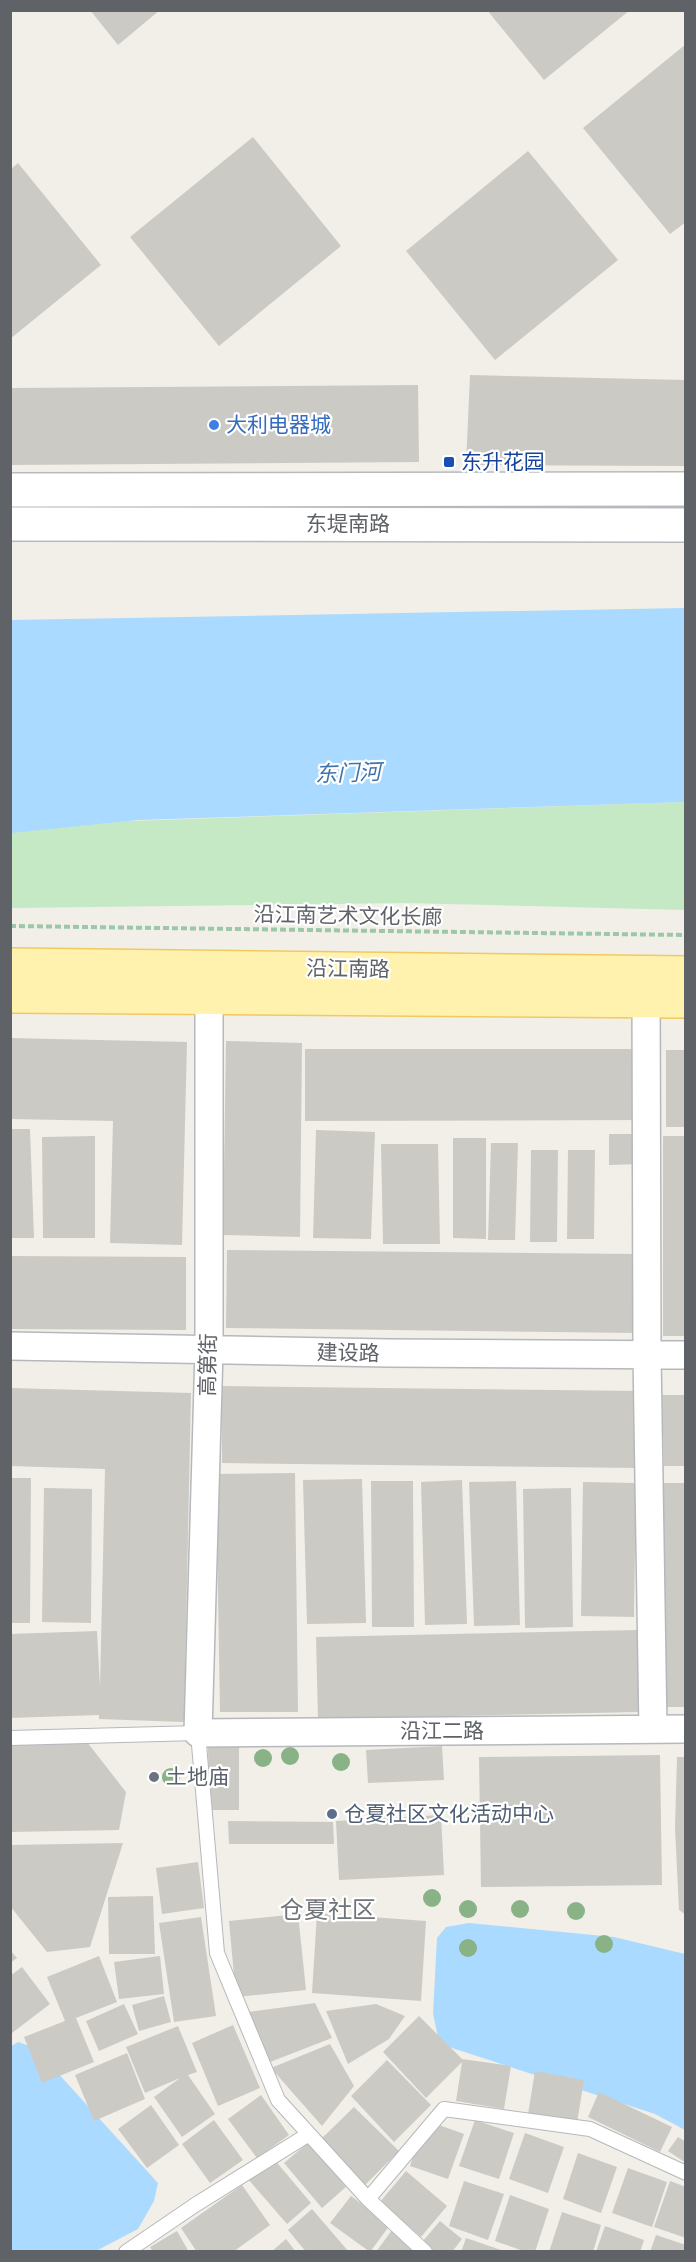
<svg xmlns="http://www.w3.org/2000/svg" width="696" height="2262" font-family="Roboto,'Noto Sans SC',sans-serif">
<rect width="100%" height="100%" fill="#f1efe8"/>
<path fill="#c5e8c5" d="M685,802V910L406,903L11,908L10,832L129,821Z"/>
<path fill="#aadaff" d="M685,608V802L139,820L11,833V620Z
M469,1923L614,1937L685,1954V2130L655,2114L446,2046L438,2037L433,2014L437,1938L446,1927Z
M18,2042L35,2048L158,2183L154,2201L138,2229L96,2251L11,2252L10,2047Z"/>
<path fill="#cccac5" d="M90,10H160L118,45Z
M487,10H630L544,80Z
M686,44V222L670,234L583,128Z
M253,137L341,246L219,346L130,237Z
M528,151L618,260L495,360L406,251Z
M18,163L101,265L10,339V170Z
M470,375L686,380V466L466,465Z
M418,385L419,462L10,465V388Z
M10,1038L187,1042L182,1245L110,1243L113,1121L10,1119Z
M226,1041L302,1043L300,1237L223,1235Z
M305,1049H640V1120L305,1121Z
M666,1050H686V1127H666Z
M10,1129H30L34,1238H10Z
M316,1130L375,1132L371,1239L313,1238Z
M609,1134H640L641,1164L609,1165Z
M95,1136V1238H43L42,1137Z
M663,1136H686V1336H663Z
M453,1138H486V1239L453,1238Z
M491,1143H518L515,1240H488Z
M381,1144H438L440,1244H383Z
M531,1150H558L557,1242H530Z
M568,1150H595L594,1239H567Z
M227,1250L635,1254V1333L226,1328Z
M10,1256L186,1257V1330L10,1329Z
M222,1386L640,1391L639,1468L222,1463Z
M10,1388L191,1393L184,1722L99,1719V1715L10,1718V1634L97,1631L100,1687L105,1469L10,1466Z
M662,1395H686V1466H664Z
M295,1473L298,1712H220L216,1474Z
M10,1478H31L30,1623H10Z
M362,1479L366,1623L307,1624L303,1480Z
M462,1480L467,1624L425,1625L421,1482Z
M371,1481H413L414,1627H372Z
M516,1481L520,1625L474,1626L469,1482Z
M583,1482L636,1483L634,1617L581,1616Z
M656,1483H686V1707H657Z
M44,1488L92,1489L91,1623L42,1622Z
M571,1488L573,1627L525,1628L523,1489Z
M637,1630L639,1712L318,1719L316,1637Z
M87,1742L126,1792L119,1830L10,1832V1744Z
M208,1746L239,1747V1810H209Z
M442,1746L444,1780L368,1783L366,1750Z
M660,1755L662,1885L481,1887L479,1757Z
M677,1757H686V1915L679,1910L675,1828Z
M441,1815L444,1875L339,1880L336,1821Z
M228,1821L333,1822L334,1844H229Z
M123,1843L90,1947L47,1952L10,1906V1845Z
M198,1862L204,1908L162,1914L156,1868Z
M153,1896L155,1954H109L108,1897Z
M317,1913L426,1921L421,2001L312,1993Z
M298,1914L306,1990L236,1997L229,1921Z
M201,1917L216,2016L174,2022L159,1923Z
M10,1950L17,1958L10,1963Z
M99,1956L117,2002L76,2018L94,2062L42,2083L24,2037L65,2021L47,1977Z
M160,1956L164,1994L119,1999L114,1962Z
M22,1967L50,2004L12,2033L10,1976Z
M164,1996L171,2022L139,2031L132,2005Z
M315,2003L332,2038L270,2062L248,2012Z
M124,2004L138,2034L99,2051L86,2021Z
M376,2004L405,2016L389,2039L348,2064L326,2011Z
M419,2016L462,2059L511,2066L504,2109L456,2101L462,2062L426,2098L383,2052Z
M233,2025L260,2088L218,2106L192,2043Z
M178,2026L197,2072L188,2075L215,2114L182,2137L154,2097L180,2078L145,2093L126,2047Z
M330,2044L354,2086L322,2126L271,2068Z
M127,2053L145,2099L94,2121L75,2075Z
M387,2060L431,2105L394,2142L351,2096Z
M535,2071L584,2080L577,2123L528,2114Z
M599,2092L672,2127L660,2152L588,2117Z
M261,2095L289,2135L257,2158L228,2119Z
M151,2105L179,2145L147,2168L118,2129Z
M354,2107L399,2151L361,2189L318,2142Z
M214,2120L243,2160L210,2183L182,2144Z
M425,2120L464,2134L448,2179L410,2166Z
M475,2120L514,2133L499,2179L459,2166Z
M525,2133L564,2147L548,2193L509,2179Z
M678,2137L686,2142V2163L668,2151Z
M309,2142L346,2187L322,2208L284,2163Z
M578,2153L617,2167L601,2213L563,2199Z
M273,2158L311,2203L287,2224L248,2179Z
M628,2168L667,2182L652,2227L612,2213Z
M406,2171L447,2206L421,2237L380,2202Z
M464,2181L504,2194L488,2240L449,2226Z
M670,2181L686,2187V2238L654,2227Z
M242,2185L270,2225L233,2252H197L181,2228Z
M510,2195L549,2209L535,2252H526L495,2241Z
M351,2196L390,2225L370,2252L330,2223Z
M312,2209L349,2252H306L288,2230Z
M562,2212L601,2225L593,2252H549Z
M440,2221L462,2239L452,2252H433L422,2242Z
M605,2226L644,2240L640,2252H596Z
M392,2230L420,2252H376Z
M177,2231L189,2252H153L150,2247Z
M656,2235L686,2245V2252H650Z
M466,2238L504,2251V2252H461Z
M286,2239L296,2252H271Z"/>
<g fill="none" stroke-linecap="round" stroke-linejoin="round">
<defs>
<path id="lane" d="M10,1738L198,1733L217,1953L278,2100L368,2199L444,2109L590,2129L686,2173
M368,2199L425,2252
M126,2252L195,2205L309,2134"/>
<path id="street" d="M646,982L647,1355L653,1729
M209,997V1350L198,1733L686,1729
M10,1346L388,1353L686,1355"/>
<path id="secondary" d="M10,490L686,489
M10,524L686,525"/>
<path id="primary" d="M10,965L686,973
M10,996L686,1001"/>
</defs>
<use href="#lane" stroke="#b5b8bc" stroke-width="16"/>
<use href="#street" stroke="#b5b8bc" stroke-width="30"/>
<use href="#secondary" stroke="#b6babf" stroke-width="36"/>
<use href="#primary" stroke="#f2c960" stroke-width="36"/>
<path stroke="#9cc7a9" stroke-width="4" stroke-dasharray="6 3" stroke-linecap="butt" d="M10,926L686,935"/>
<use href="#lane" stroke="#fff" stroke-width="14"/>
<use href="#street" stroke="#fff" stroke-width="27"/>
<use href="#secondary" stroke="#fff" stroke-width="33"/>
<use href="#primary" stroke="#fff2af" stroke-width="33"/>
</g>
<g fill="#89b387">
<circle cx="290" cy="1756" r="9"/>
<circle cx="263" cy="1758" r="9"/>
<circle cx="341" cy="1762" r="9"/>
<circle cx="171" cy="1777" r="9"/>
<circle cx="432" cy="1898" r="9"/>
<circle cx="468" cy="1909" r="9"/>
<circle cx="520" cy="1909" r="9"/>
<circle cx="576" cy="1911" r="9"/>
<circle cx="604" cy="1944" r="9"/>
<circle cx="468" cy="1948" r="9"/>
</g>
<circle fill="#3f7fe0" stroke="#fff" stroke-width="2" cx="214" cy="425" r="6"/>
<rect fill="#1a4fb4" stroke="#fff" stroke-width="2" x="443" y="456" width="12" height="12" rx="3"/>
<circle fill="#6b7280" stroke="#fff" stroke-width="2" cx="154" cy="1777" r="6"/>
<circle fill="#5c6f8a" stroke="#fff" stroke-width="2" cx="332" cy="1814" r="6"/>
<g text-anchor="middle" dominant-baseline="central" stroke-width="4.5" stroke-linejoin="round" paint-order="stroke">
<g font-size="21" fill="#366cbe" stroke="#fff" text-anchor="start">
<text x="226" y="425">大利电器城</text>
</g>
<g font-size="21" fill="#164399" stroke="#fff" text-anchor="start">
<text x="461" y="462">东升花园</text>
</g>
<g font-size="21" fill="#5f6368" stroke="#fff">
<text x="348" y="524">东堤南路</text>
<text transform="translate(348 916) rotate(1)">沿江南艺术文化长廊</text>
<text transform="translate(348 969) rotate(1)">沿江南路</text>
<text transform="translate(348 1353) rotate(1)">建设路</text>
<text transform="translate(208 1365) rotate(-89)">高第街</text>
<text x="442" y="1731">沿江二路</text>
</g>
<g font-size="21" fill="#5b616d" stroke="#fff" text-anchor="start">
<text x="166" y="1777">土地庙</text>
</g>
<g font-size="21" fill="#4e5e75" stroke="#fff" text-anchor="start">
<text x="344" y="1814">仓夏社区文化活动中心</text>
</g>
<g font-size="22" font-style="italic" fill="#4174aa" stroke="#fff">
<text transform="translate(348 773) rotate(-2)">东门河</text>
</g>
<g font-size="24" fill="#70757a" stroke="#fff">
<text x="328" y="1910">仓夏社区</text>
</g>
</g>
<rect width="696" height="2262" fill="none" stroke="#5f6368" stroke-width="24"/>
</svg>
